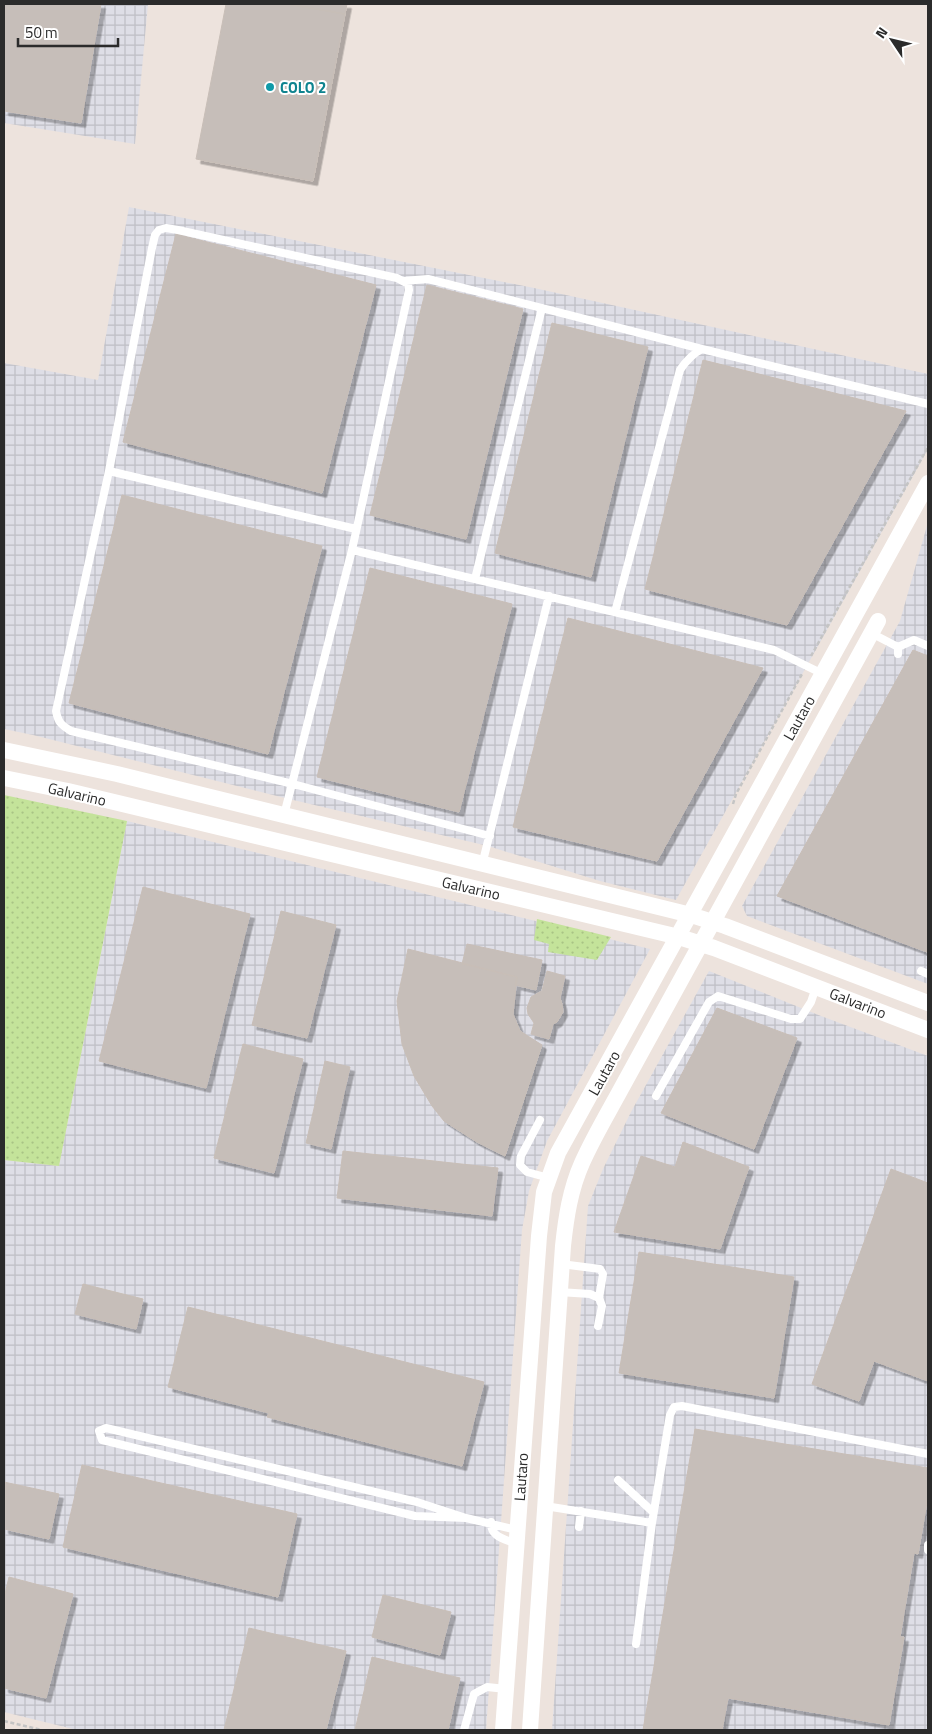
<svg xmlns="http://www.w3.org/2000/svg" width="932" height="1734" font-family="'Titillium Web',sans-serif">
<defs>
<pattern id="industrial-grid" width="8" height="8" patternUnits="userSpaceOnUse" patternTransform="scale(1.25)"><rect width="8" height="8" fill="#dedee6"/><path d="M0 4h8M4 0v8" fill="none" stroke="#bfbfc5"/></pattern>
<pattern id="grass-dots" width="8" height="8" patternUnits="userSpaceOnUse" patternTransform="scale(1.25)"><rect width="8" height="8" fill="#c4e39a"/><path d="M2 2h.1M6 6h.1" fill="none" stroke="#a9c385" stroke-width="1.8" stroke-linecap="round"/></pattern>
<filter id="shadow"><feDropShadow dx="4.5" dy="4.5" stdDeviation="0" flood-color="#0004"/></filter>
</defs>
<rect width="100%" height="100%" fill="#ede3dd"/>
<path fill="url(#industrial-grid)" d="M4,4H148L135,144L4,123Z
M129,207L534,288L928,374V449L676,900L600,881L488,846L289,799L33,735L4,729V363L98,380Z
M928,522V984L747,916L742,906L900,621Z
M127,821L650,949L547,1141L529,1191L522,1230L486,1730H77L4,1712V1160L59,1166Z
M709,971L821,1016L928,1056V1730H552L588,1206L603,1169L631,1112Z"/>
<path fill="url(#grass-dots)" d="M4,795L127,821L59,1166L4,1160Z
M537,919L611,937L597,960L548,952L549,944L534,940Z"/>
<path fill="#c6beb9" stroke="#c8beb7" filter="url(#shadow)" d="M4,4H101L81,123L4,111Z
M226,4H288L345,14L313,181L196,159Z
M288,4H347L345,14Z
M176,234L376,285L322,493L123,442Z
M427,285L523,309L466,539L370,515Z
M552,323L648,347L591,577L495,553Z
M703,360L906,411L787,625L645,589Z
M122,495L322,546L268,754L69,703Z
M370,568L512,604L459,812L317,777Z
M568,618L763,668L657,861L513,827Z
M913,650L928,656L927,952L777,896Z
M143,887L250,914L206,1088L99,1061Z
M281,911L336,925L307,1038L252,1025Z
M467,944L542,960L536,990L515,985L517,977L462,964Z
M408,949L517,977L513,1014L520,1031L542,1045L505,1156L477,1142L444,1121L432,1106L414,1076L402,1044L397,1001Z
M547,971L565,976L560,998L562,1004L563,1012L557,1022L553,1024L549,1039L531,1034L534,1023L528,1014L527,1008L531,997L542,991Z
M717,1008L797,1038L754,1149L661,1113Z
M243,1044L303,1059L274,1173L214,1158Z
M325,1061L350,1067L331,1149L306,1143Z
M683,1142L749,1167L720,1249L614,1232L641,1156L675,1167Z
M343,1151L498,1168L492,1216L337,1198Z
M891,1169L928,1183V1381L874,1361L859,1401L812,1384Z
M639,1252L794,1277L774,1398L619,1373Z
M83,1284L143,1299L136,1329L75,1314Z
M188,1307L484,1382L462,1466L267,1417L269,1413L168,1387Z
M695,1429L928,1468V1496L918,1554L914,1553L900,1637H904L889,1725L728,1698L722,1730H643Z
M82,1465L297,1514L278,1597L63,1547Z
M4,1482L59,1494L49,1539L4,1529Z
M9,1577L73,1594L46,1698L4,1688V1598Z
M383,1595L451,1612L440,1655L372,1637Z
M249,1628L346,1651L326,1730H224Z
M372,1657L460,1678L448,1730H355Z"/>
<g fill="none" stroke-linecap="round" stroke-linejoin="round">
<path stroke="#c4c4c4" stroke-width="2.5" stroke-dasharray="4 2.5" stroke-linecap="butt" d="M811,656L928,447
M733,804L736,794L802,674
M4,1721L42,1730"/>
<path stroke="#fff" stroke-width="8" d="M403,281L428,279L702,349
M109,471L152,248L155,235L159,230L166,228L178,230L397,278L408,284L409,290L352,550
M356,529L109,471L56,711C58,722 61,725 71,731L293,784L490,836
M475,579L542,308
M615,612L680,370C686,361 692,354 702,349L928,404
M871,633L898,647V654
M898,647L914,640L928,646
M284,815L352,550L774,650L823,674
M482,865L549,596
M921,971L928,974
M656,1096L709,1002L718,996L791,1019H800L811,1002L816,987
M540,1120L521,1156L520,1165L527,1172L549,1178
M561,1264L600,1269L603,1274L599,1298
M559,1292L590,1294L599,1298L602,1306L598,1326
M618,1480L653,1512
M545,1506L652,1523
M466,1518L415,1516L102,1440L99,1431L106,1428L417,1502L466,1518L517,1530
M491,1522C490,1537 505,1539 516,1544
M579,1527L581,1511
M928,1550V1545
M636,1644L652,1523L670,1415L674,1407L682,1406L928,1454
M464,1730L474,1694L487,1687L506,1689"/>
<path stroke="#fff" stroke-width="16" d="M4,750L117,774L691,915L725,926L928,1003
M4,778L68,791L679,937L714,948L928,1030
M503,1730L539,1236L544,1192L558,1153L928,483
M530,1730L563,1246C566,1218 570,1190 582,1163C593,1138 608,1113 621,1089L878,621"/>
</g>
<circle fill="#0f9aa8" stroke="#fff" stroke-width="2" cx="270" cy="87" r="5"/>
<g text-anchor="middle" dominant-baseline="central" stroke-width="4" stroke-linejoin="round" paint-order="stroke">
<g font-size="15" font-weight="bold" fill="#0d838f" stroke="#fff" text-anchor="start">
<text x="280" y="87">COLO 2</text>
</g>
<g font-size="15" fill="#2b2b2b" stroke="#fff">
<text transform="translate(799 718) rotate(-61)">Lautaro</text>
<text transform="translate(77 794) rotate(13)">Galvarino</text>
<text transform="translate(471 888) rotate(13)">Galvarino</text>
<text transform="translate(858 1003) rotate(21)">Galvarino</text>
<text transform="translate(604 1073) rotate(-61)">Lautaro</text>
<text transform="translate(521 1477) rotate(-86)">Lautaro</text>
</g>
</g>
<rect width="932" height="1734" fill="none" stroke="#2b2b2b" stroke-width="10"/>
<g transform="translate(892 40) rotate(305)" stroke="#ffffff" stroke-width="4" paint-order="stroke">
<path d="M0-4L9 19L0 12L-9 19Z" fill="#2b2b2b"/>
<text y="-8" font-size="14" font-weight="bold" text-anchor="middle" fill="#2b2b2b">N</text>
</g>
<path d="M18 38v8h100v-8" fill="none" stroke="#2b2b2b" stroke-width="2.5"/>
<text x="25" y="38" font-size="15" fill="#2b2b2b" stroke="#ffffff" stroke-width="4" paint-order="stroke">50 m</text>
</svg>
